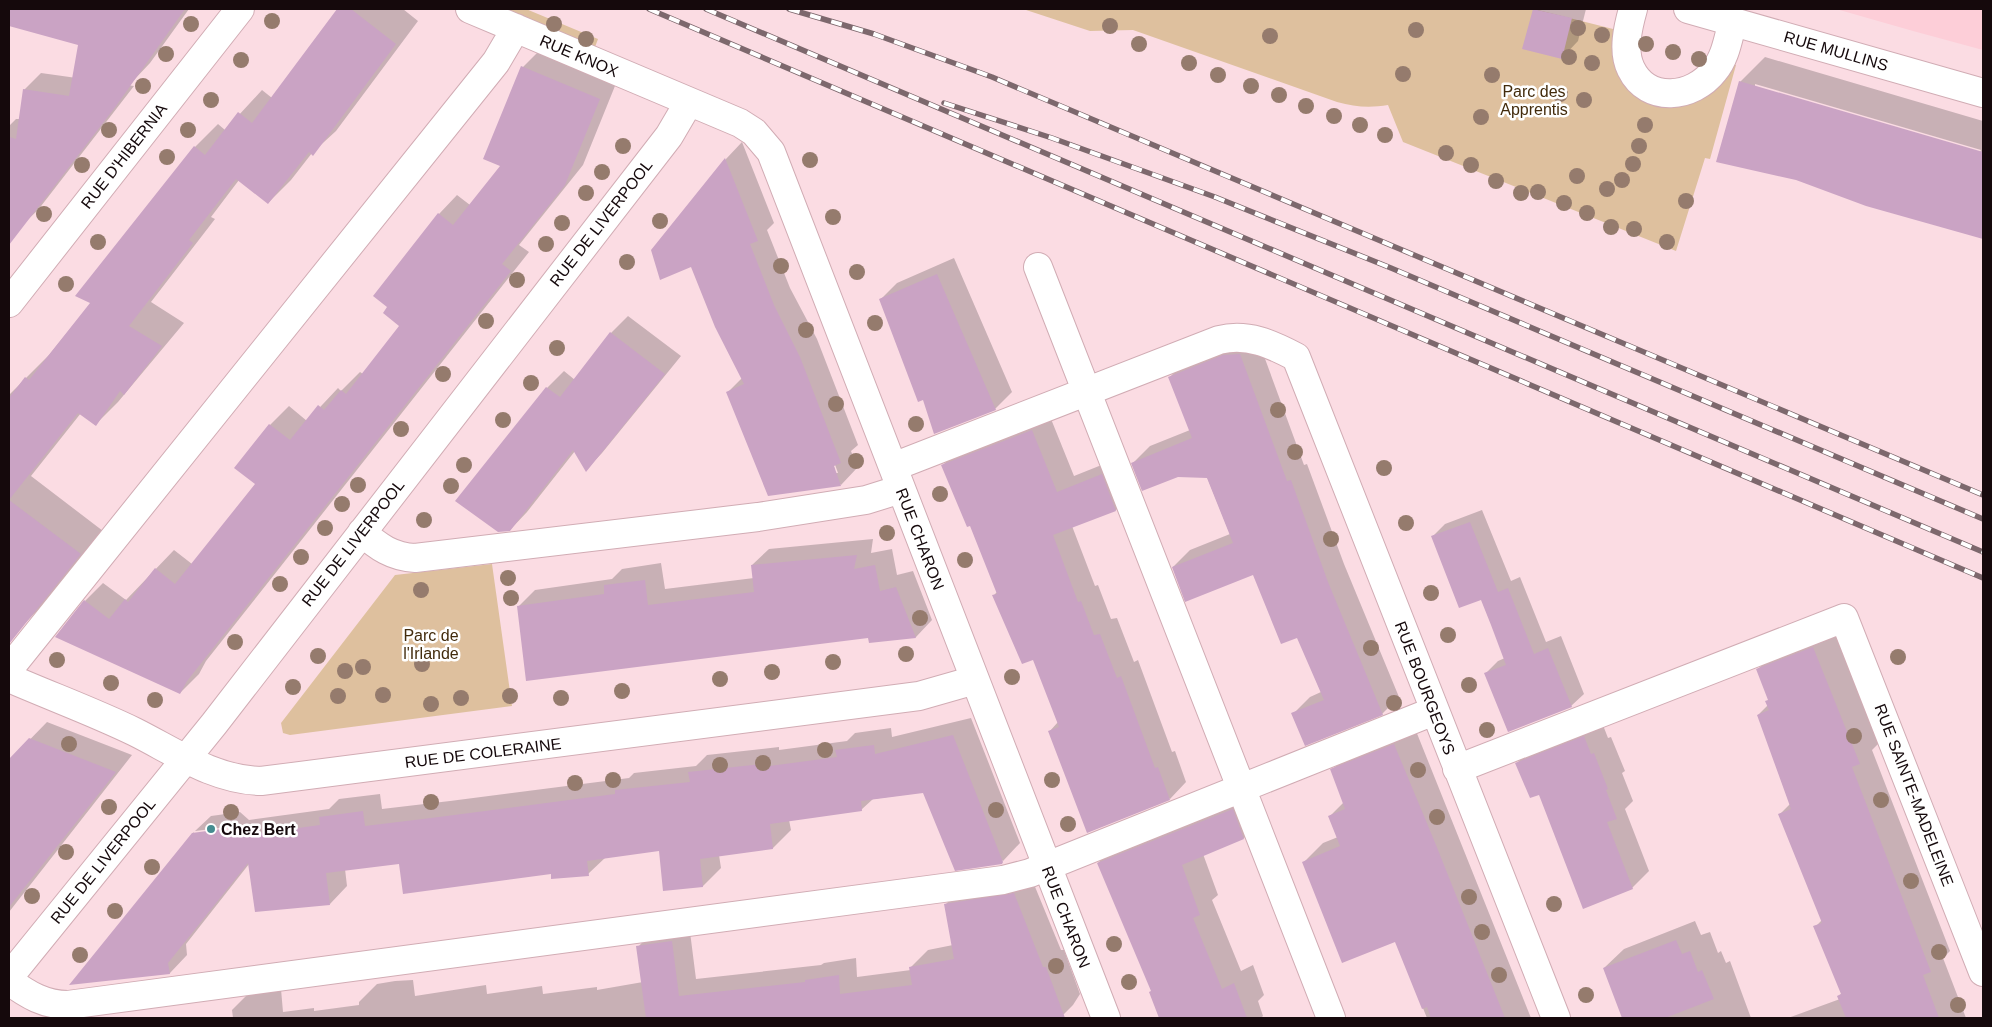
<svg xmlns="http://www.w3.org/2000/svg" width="1992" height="1027" font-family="Helvetica,sans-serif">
<rect width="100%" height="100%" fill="#fbdce3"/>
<path fill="#fdced8" d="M1836,9H1983V50L1913,31Z"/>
<path fill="#dec09e" d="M505,9H526L598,39L595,47Z
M1023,9H1534L1617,30L1639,94L1732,64L1736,65L1710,159L1705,158L1676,251L1403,142L1388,105C1370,108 1355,107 1337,102L1133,30L1090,31Z
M492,564L512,706L290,735L283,733L281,723L395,575Z"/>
<path fill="#0003" fill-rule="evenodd" d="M9,9H189L150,63L134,80L79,44L9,25Z
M339,9H403L418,21L336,131L312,153L291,180L268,203L239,180L211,217L215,219L151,302L184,323L118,402L95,425L81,413L31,476L103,531L43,605L20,628L9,623V395L49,355L92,302L195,147L218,124L225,130L262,90L272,98Z
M1534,9H1586L1578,41L1562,58L1524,48Z
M541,49L617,81L583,165L519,245L529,252L206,661L199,674L180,693L85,601L103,583L126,600L174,550L192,564L256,484L236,468L270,425L289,406L307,421L338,388L341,391L360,372L363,374L400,326L389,307L375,296L439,214L457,195L470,205L502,165L523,67Z
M1765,57L1983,121V237L1867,205L1740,82ZM1755,84L1981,150L1980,153L1755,87Z
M41,73L134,86L38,210L20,227L9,225V126L16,119H20L24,90Z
M742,142L774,223L767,230L790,288L817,339L858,445L851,451L857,468L841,485L728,392L742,378L692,265L652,250L726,159ZM833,459L838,473H835Z
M954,258L1012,392L995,409L924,399L880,300L897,283Z
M628,316L681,356L602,453L586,470L575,451L527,512L510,530L547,388L564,371L575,380L611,333Z
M1257,337L1304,465L1307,464L1344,564L1399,697L1382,714H1293L1310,697L1321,692L1298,637L1254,573L1173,567L1190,550L1230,534L1207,477L1133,463L1150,446L1190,430L1170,377L1186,360Z
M1049,414L1074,476L1119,458L1133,493L1116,510L1072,526L1095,586L1098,585L1111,619L1117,618L1134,662L1138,660L1172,752L1175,751L1186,782L1170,799L1049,732L1058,722L1034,658L994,595L997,592L971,524L943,465L960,448Z
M1482,510L1511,581L1520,577L1546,642L1561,636L1584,694L1571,706L1486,673L1498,661L1505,658L1481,598L1432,537L1445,524Z
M873,539L871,553L892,549L897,575L913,571L932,620L916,637L870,641L869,636L527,679L518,607L535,590L612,579L622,569L661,563L665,589L754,578L752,565L769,549Z
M1833,628L1879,743L1872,750L1950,951L1943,958L1966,1018H1788L1840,999L1839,996L1842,993L1815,927L1822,920L1780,814L1790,804L1758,715L1768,705L1769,699L1758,669L1777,650Z
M971,718L1020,843L1003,861L924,792L873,799L861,810L789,820L791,830L773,848L719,855L721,868L703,886L664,890L660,849L606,857L588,874L401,863L345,869L347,886L330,904L249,864L186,944L187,955L170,973L72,983L194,832V834L228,830V827L195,831L211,816L240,812L249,820L329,809L339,799L380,794L382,809L450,801L629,778L634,773L696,766L707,755L779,747V750L847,741L855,733L891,728L892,737Z
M1601,720L1608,738L1611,737L1625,771L1622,773L1633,801L1625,809L1649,871L1632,888L1539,793L1517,763L1534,746Z
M47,722L132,755L9,912V761Z
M1414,726L1531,1018H1427L1395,940L1304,862L1323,843L1338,837L1330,816L1344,802L1332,770L1351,751Z
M1252,791L1262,819L1244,838L1203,854L1218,895L1212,900L1241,971L1253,965L1264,995L1258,1001L1263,1016L1261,1018H1160L1151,993L1152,991L1098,863L1117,844Z
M1031,877L1061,950H1064L1080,994L1073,1005L1060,1018H233L232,1010L250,992L281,989L283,1012L314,1008V1011L359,1005V1002L377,984L395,981L413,980L415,996L486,985L487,994L542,986L543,994L597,987V990L643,982L638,947L655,929L689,924L696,979L821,965L824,963L856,958L857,977L911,970V967L928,950L953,945L946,904L963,887Z
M1695,921L1701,935L1710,932L1718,953L1721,951L1726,963L1730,961L1751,1018H1624L1604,968L1624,949Z"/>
<path fill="#caa3c4" d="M9,9H185L116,106L9,245V137L16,139L23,89L69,96L78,45L9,26Z
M337,9H351L396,44L313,156L309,152L268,204L236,179L189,240L193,243L129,326L162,346L124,395L120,391L96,426L78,413L9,500L81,554L9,644V398L25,377L29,380L90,303L75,296L194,146L205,155L238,112L252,123Z
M1533,9L1572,18L1562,59L1522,49Z
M521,66L600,99L565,185L502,264L511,271L187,681L180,694L55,637L84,600L109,619L125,599L128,602L155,568L175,584L255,484L234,468L269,424L290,440L318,405L324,410L341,390L346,394L399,326L383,313L387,307L373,296L438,213L453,225L500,166L483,159Z
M1739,81L1983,152V239L1866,206L1796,180L1716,162Z
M725,158L758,241L750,244L774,305L800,357L841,463L834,466L841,486L768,496L726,392L744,384L715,327L691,267L660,280L651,250Z
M937,274L996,410L934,434L923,400L918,402L879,299Z
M610,332L665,374L586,472L573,450L510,531L498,532L455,501L546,387L560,397Z
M1240,354L1287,481L1291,480L1328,582L1383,715L1305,746L1291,713L1324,700L1297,638L1281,644L1253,575L1185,602L1172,567L1233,543L1207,478L1178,477L1142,491L1131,463L1192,438L1168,377L1223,355Z
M1032,430L1057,492L1102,474L1116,511L1053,535L1078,602L1081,601L1094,635L1100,634L1117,678L1121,676L1155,768L1158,767L1170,800L1087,833L1048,731L1059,727L1033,660L1022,664L992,595L997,594L970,526L967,527L941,465Z
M1470,522L1498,592L1508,588L1534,654L1548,648L1572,707L1508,732L1484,673L1506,665L1491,625L1481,600L1459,608L1431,536Z
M857,555L854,569L875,565L880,591L896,587L916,638L869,643L868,638L526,681L517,606L604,594V585L645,580L648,605L754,592L751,565Z
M1813,647L1860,764L1852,767L1931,972L1923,975L1939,1018H1846L1837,996L1841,994L1813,926L1822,923L1778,814L1791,809L1757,715L1769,710L1765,701L1768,700L1756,669Z
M953,735L1003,862L1002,864L955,871L923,793L861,801L862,811L770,824L773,849L700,859L703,887L663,891L659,851L587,861L589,876L551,879V874L403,894L399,864L326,873L330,905L255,912L248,863L168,963L170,974L69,985L192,833L222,829L231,837L320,825L319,817L363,811L365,826L431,818L615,794V790L690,782L688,772L762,764V767L837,757L835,750L874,745L875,754Z
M1584,736L1591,754L1594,753L1608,789L1606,790L1617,819L1607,822L1633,889L1583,909L1539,795L1530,798L1515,763Z
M29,738L116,772L9,907V759Z
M1394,744L1436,845L1505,1018H1431L1427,1007L1422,1009L1395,942L1342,963L1302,862L1340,846L1328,816L1345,809L1330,769Z
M1233,809L1244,839L1182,865L1200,915L1193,918L1222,989L1234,983L1247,1018H1159L1149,992L1151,991L1097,863Z
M1014,893L1043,967H1046L1065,1018H646L636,946L672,941L679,996L805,982V980L839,975L840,994L912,985L909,967L954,959L944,904Z
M1676,940L1682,954L1690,951L1698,972L1702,970L1714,999L1665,1018H1622L1603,968Z"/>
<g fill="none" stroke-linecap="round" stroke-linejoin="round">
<defs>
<path id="minor" d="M470,9L740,123L754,132L771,152L1106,1018
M1633,9C1628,27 1622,51 1631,69C1648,104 1693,98 1714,71C1726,57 1728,38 1733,21
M1688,9L1983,93
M1038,267L1331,1018
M9,303L240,9
M893,467L1219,340C1248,333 1271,344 1296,357L1556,1018
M362,532C378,547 393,557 415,558L758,517L866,500L901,489
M9,669L496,62L516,28
M9,678C50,696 94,712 135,732C175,752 214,780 261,781L919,696L975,680
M1457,769L1844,618L1983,972
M9,977L214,724L669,136L689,102
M9,981C28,995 45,1005 68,1005L1003,880L1030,873L1434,711"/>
</defs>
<use href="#minor" stroke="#d1acb4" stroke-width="30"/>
<use href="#minor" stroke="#fff" stroke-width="28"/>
<defs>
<path id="rail" d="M649,9L1983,578
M706,9L1983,552
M789,9L874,34L992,77L1983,495
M944,103L1052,138L1215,197L1391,268L1983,519"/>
</defs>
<use href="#rail" stroke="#7d686d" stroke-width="5.5"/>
<use href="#rail" stroke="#fff" stroke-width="4" stroke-dasharray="11" stroke-linecap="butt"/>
</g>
<g fill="#957b6d">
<circle cx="272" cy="21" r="8"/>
<circle cx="191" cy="24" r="8"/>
<circle cx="554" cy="24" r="8"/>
<circle cx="1110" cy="26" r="8"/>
<circle cx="1578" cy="28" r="8"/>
<circle cx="1416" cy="30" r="8"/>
<circle cx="1602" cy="35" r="8"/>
<circle cx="1270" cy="36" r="8"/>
<circle cx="586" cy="39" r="8"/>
<circle cx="1139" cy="44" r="8"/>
<circle cx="1646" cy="44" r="8"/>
<circle cx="1673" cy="52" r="8"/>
<circle cx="166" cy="54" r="8"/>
<circle cx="1569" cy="57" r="8"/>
<circle cx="1699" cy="59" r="8"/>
<circle cx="241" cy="60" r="8"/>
<circle cx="1189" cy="63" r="8"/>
<circle cx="1592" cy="63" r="8"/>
<circle cx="1403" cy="74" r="8"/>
<circle cx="1218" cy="75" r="8"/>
<circle cx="1492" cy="75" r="8"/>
<circle cx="143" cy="86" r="8"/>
<circle cx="1251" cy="86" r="8"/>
<circle cx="1560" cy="94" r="8"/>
<circle cx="1279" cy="95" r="8"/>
<circle cx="211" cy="100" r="8"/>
<circle cx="1584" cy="100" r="8"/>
<circle cx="1306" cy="106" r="8"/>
<circle cx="1334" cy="116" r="8"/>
<circle cx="1481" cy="117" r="8"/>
<circle cx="1360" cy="125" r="8"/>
<circle cx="1645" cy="125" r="8"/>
<circle cx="109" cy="130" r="8"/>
<circle cx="188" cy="130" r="8"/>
<circle cx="1385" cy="135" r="8"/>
<circle cx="623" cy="146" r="8"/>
<circle cx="1639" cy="146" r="8"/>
<circle cx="1446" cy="153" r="8"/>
<circle cx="167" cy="157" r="8"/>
<circle cx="810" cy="160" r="8"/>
<circle cx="1633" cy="164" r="8"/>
<circle cx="82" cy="165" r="8"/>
<circle cx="1471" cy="165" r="8"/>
<circle cx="602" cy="172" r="8"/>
<circle cx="1577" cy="176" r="8"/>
<circle cx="1622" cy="180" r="8"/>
<circle cx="1496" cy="181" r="8"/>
<circle cx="1607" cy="189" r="8"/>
<circle cx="1538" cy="192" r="8"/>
<circle cx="586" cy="193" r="8"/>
<circle cx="1521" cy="193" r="8"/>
<circle cx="1686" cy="201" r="8"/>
<circle cx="1564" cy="203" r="8"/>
<circle cx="1587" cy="213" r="8"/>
<circle cx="44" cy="214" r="8"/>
<circle cx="833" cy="217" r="8"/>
<circle cx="660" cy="221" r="8"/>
<circle cx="562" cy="223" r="8"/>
<circle cx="1611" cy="227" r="8"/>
<circle cx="1634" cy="229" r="8"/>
<circle cx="98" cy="242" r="8"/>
<circle cx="1667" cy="242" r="8"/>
<circle cx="546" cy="244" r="8"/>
<circle cx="627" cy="262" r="8"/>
<circle cx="781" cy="266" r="8"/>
<circle cx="857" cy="272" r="8"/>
<circle cx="517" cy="280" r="8"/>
<circle cx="66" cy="284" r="8"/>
<circle cx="486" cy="321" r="8"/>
<circle cx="875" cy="323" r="8"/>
<circle cx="806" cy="330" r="8"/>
<circle cx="557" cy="348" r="8"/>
<circle cx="443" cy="374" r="8"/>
<circle cx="531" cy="383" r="8"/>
<circle cx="836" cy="404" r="8"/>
<circle cx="1278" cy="410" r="8"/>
<circle cx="503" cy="420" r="8"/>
<circle cx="916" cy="424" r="8"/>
<circle cx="401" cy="429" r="8"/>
<circle cx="1295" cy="452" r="8"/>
<circle cx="856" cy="461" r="8"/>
<circle cx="464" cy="465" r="8"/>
<circle cx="1384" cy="468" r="8"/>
<circle cx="358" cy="485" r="8"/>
<circle cx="451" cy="486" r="8"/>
<circle cx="940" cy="494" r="8"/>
<circle cx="342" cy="504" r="8"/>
<circle cx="424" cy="520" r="8"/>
<circle cx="1406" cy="523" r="8"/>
<circle cx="325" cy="528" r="8"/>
<circle cx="887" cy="533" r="8"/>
<circle cx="1331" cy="539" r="8"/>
<circle cx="301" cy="557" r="8"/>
<circle cx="965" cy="560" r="8"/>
<circle cx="508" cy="578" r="8"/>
<circle cx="280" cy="584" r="8"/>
<circle cx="421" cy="590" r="8"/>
<circle cx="1431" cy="593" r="8"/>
<circle cx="511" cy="598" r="8"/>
<circle cx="920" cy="618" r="8"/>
<circle cx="1448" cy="635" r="8"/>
<circle cx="235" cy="642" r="8"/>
<circle cx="1371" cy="648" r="8"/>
<circle cx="906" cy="654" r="8"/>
<circle cx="318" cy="656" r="8"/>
<circle cx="1898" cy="657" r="8"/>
<circle cx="57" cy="660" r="8"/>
<circle cx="833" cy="662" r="8"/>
<circle cx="422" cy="664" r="8"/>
<circle cx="363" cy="667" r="8"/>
<circle cx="345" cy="671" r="8"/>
<circle cx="772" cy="672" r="8"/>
<circle cx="1012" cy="677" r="8"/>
<circle cx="720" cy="679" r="8"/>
<circle cx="111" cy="683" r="8"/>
<circle cx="1469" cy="685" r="8"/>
<circle cx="293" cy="687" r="8"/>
<circle cx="622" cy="691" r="8"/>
<circle cx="383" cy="695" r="8"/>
<circle cx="338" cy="696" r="8"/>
<circle cx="510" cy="696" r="8"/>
<circle cx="461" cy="698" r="8"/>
<circle cx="561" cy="698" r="8"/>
<circle cx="155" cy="700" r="8"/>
<circle cx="1394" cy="703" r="8"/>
<circle cx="431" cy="704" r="8"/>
<circle cx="1487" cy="730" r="8"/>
<circle cx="1854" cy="736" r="8"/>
<circle cx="69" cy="744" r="8"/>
<circle cx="825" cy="750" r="8"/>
<circle cx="763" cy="763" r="8"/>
<circle cx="720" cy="765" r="8"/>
<circle cx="1418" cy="770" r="8"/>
<circle cx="613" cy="780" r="8"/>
<circle cx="1052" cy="780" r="8"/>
<circle cx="575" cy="783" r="8"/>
<circle cx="1881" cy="800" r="8"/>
<circle cx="431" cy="802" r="8"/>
<circle cx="109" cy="807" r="8"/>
<circle cx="996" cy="810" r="8"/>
<circle cx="231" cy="812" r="8"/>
<circle cx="1437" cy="817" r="8"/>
<circle cx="1068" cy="824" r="8"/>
<circle cx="66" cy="852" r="8"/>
<circle cx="152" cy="867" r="8"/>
<circle cx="1911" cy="881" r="8"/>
<circle cx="32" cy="896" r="8"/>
<circle cx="1469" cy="897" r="8"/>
<circle cx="1554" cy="904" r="8"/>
<circle cx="115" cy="911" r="8"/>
<circle cx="1482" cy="932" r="8"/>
<circle cx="1114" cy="944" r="8"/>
<circle cx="1939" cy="952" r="8"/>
<circle cx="80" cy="955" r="8"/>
<circle cx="1056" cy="966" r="8"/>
<circle cx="1499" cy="975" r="8"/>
<circle cx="1129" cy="982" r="8"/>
<circle cx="1586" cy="995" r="8"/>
<circle cx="1958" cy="1005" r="8"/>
</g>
<circle fill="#458c90" stroke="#fff" stroke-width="2" cx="211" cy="829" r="5"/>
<g text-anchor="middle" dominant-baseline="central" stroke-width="5" stroke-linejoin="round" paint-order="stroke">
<g font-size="16" fill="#15090c" stroke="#fff">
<text transform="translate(1836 51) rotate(16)">RUE MULLINS</text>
<text transform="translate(579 56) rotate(23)">RUE KNOX</text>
<text transform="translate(124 156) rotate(-52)">RUE D'HIBERNIA</text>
<text transform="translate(601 223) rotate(-52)">RUE DE LIVERPOOL</text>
<text transform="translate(920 539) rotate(69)">RUE CHARON</text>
<text transform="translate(353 543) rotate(-52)">RUE DE LIVERPOOL</text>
<text transform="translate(1425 688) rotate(69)">RUE BOURGEOYS</text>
<text transform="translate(483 753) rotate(-7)">RUE DE COLERAINE</text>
<text transform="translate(1914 795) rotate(69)">RUE SAINTE-MADELEINE</text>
<text transform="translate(103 861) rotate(-51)">RUE DE LIVERPOOL</text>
<text transform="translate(1066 917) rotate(69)">RUE CHARON</text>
</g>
<g font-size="16" fill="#422b0c" stroke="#fff">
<text x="1534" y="91">Parc des<tspan x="1534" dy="18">Apprentis</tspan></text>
<text x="431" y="635">Parc de<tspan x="431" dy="18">l'Irlande</tspan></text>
</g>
<g font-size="16" font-weight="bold" fill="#15090c" stroke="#fff" text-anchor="start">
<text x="221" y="829">Chez Bert</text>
</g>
</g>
<rect width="1992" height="1027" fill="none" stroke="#15090c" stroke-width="20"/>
</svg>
